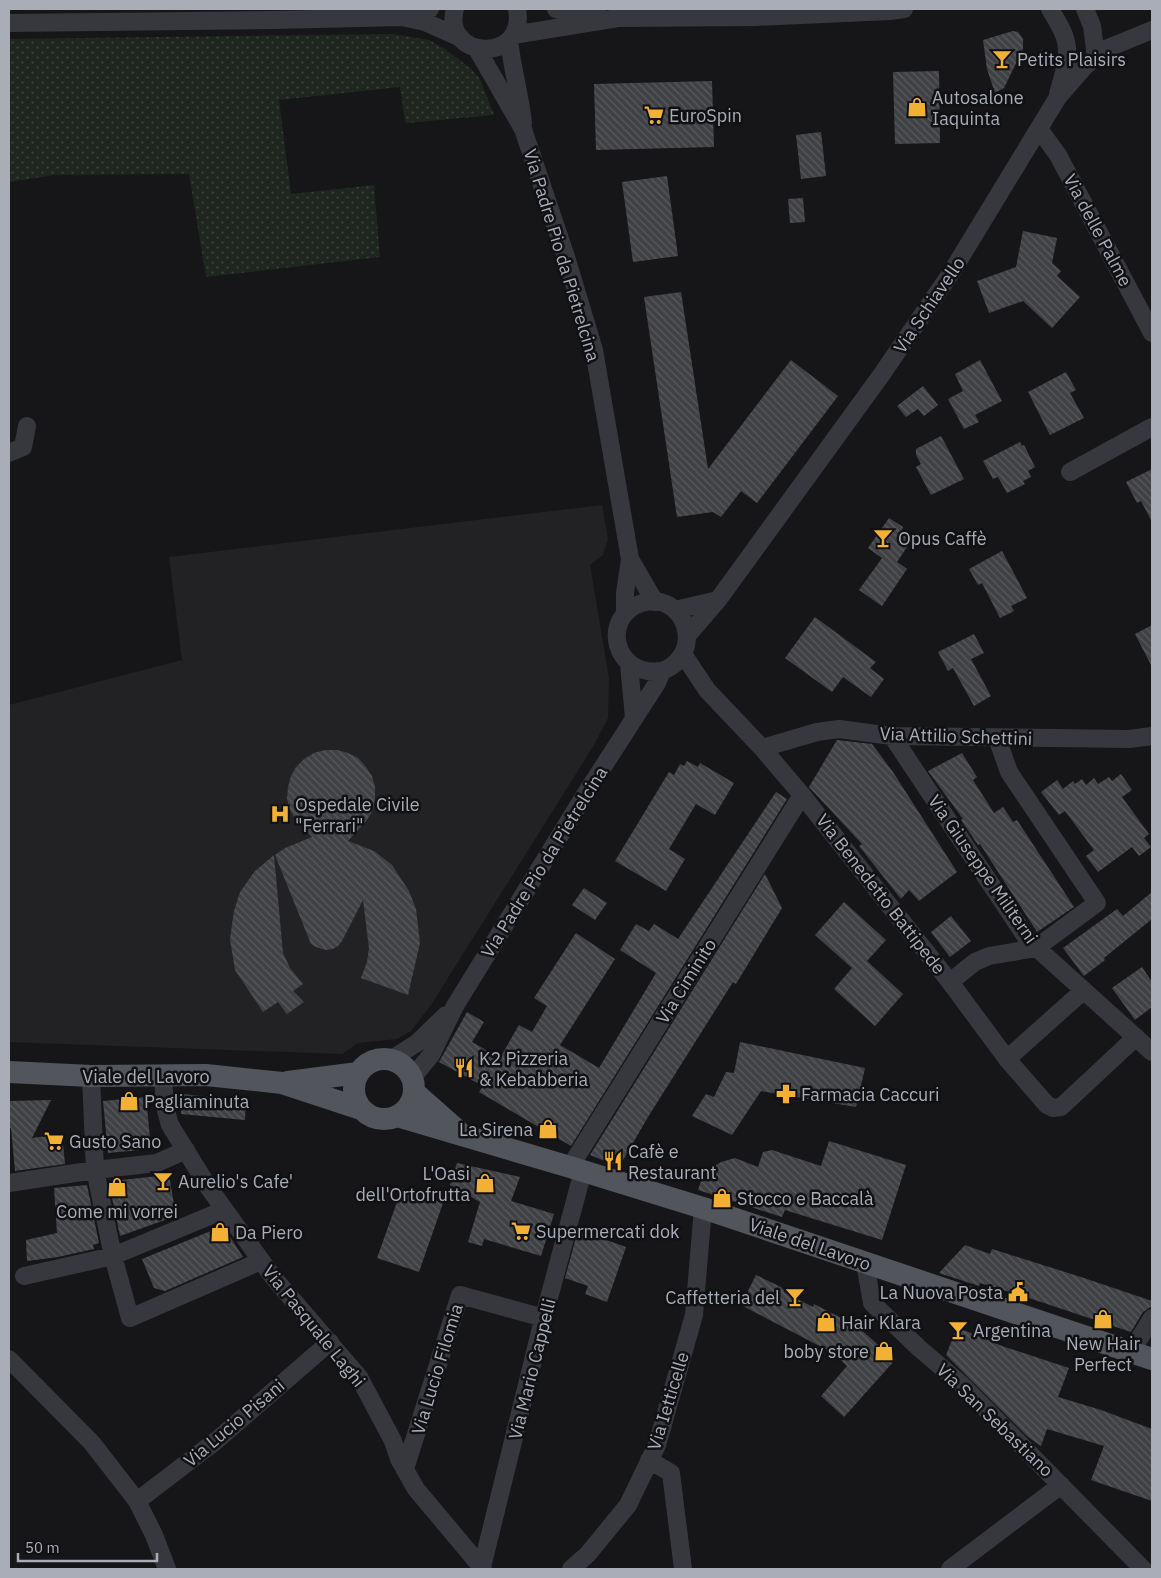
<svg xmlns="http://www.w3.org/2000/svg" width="1161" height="1578" font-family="'IBM Plex Sans',sans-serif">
<defs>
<pattern id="grass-dots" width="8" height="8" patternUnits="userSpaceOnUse" patternTransform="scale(1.25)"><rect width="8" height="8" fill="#1e261f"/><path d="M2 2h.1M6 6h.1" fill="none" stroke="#3c433d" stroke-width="1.8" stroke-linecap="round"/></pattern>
<pattern id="building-back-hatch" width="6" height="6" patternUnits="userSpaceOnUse" patternTransform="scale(1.25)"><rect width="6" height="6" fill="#404145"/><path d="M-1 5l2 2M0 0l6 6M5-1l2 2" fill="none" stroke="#595a5e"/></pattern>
</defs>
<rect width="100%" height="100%" fill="#161618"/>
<path fill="#222225" d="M602,505L608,539L603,555L590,565L609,679L608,718L594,745L431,1005L411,1031L397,1039L358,1043L342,1054L9,1042V705L182,660L169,557Z"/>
<path fill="url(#grass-dots)" d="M392,34L429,40L445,49L470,68L480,79L494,115L407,123L405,121L400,87L279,100L291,194L374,185L380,257L206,277L189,174L54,175L9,182V39Z"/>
<path fill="url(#building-back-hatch)" d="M1013,31L1018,32L1023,39V49L1004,88L995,93L987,69L983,40Z
M939,71L940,143L895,144L893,72Z
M712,81L714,147L596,150L594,84Z
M821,132L826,176L801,179L796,135Z
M667,176L678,256L633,262L622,182Z
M803,198L805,222L790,223L788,199Z
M1023,231L1057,238L1052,263L1061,271L1057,276L1080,297L1052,328L1023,301L989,313L977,281L1016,267Z
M681,292L708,469L791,360L838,396L757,503L741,491L721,517L713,512L677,517L644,297Z
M980,360L1002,401L975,415L979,422L964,429L948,399L963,391L955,374Z
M1066,372L1076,390L1070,393L1084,418L1050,435L1028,392Z
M923,386L938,405L924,416L918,409L906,417L897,406Z
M941,436L964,479L931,495L916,467L921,464L916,455V449Z
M1020,442L1022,446L1024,445L1035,467L1028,471L1031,477L1023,481L1025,484L1007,493L998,477L993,479L983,461Z
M1152,469V522L1141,501L1137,503L1126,482Z
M889,518L903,527L902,530L913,538L897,562L907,569L882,606L859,590L882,558L868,548Z
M1002,551L1027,598L1011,606L1014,611L1000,618L982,583L978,585L969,569Z
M815,617L876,662L870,668L884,679L871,697L843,677L832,692L785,658Z
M1152,625V667L1135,634Z
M974,634L984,653L971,659L991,696L974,706L953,668L948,671L938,652Z
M837,740L872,744L893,772L957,872L919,901L909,890L901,899L859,846L862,844L809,787Z
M325,750H337L348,753L358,758L366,767L372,776L375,787V799L373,810L367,820L348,841L374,851L392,865L409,891L416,909L420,943L408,995L361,978L367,962L369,948L363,900L342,941L338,946L333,949L325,950L316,947L311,944L275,855L285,848L312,837L296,820L290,810L287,799L288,787L291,776L296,767L304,759L314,753Z
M962,753L977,777L973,780L994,813L1003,807L1013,822L1017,820L1074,907L1037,932L980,844L978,845L961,820L963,819L928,771Z
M687,761L698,767L700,763L734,783L715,815L696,804L669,849L685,859L666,891L615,861L669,772L674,775L680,764L684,766Z
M1121,774L1132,790L1122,797L1149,834L1144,838L1151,847L1139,856L1132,847L1098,872L1086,856L1094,850L1065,811L1059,815L1041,792L1057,780L1063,789L1073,781L1075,784L1082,779L1086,785L1094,778L1098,784L1109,777L1112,781Z
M776,792L787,799L571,1146L479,1092L483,1086L439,1062L467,1012L484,1022L472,1042L500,1058L519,1025L532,1032L547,1006L534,998L576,933L615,959L560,1045L599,1068L656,973L620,950L636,924L649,931L654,924L678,939Z
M274,855L283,953L290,968L303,984L293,991L304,1002L287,1014L278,1002L263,1012L235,970L230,939L234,911L240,892L255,871Z
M765,874L782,908L736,984L733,982L648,1117L619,1167L590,1155Z
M584,888L607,903L595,920L572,905Z
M1152,892V919L1104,958L1105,960L1084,976L1063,948L1117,909L1123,916Z
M844,902L886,940L867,961L903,994L875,1026L834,989L852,968L815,935Z
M951,916L971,941L950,957L931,932Z
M1142,967L1152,982V1007L1135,1020L1112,988Z
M740,1042L865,1068L856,1107L761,1091L732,1135L692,1116L706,1094L714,1097L726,1072L734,1073Z
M182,1094L246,1100L245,1120L181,1114Z
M146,1097L151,1149L108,1153L103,1101Z
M51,1100L32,1138L62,1134L65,1164L15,1171L11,1128H9V1101Z
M829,1141L906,1165L882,1240L785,1210L782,1217L698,1190L704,1172L721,1162L735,1158L758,1167L763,1152L772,1150L821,1166Z
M457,1163L520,1177L511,1201L554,1214L541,1256L484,1239L482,1246L468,1242L480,1202L450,1185Z
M169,1175L176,1216L120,1236L109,1183H112L111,1181Z
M87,1185L99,1243L93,1245L94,1249L58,1257L27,1261L26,1240L57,1233L54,1188Z
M402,1188L443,1203L419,1272L377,1258Z
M223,1226L243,1257L165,1291L154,1288L142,1259Z
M578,1230L626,1247L607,1302L585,1294L588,1286L565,1278Z
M965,1245L990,1254L992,1249L1084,1278L1152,1301V1306L1143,1312L1131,1332L1026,1297L980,1283L979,1286L939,1273Z
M756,1275L785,1289L784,1292L813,1307L814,1304L857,1326L895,1360L844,1417L821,1396L847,1366L833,1353L741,1305Z
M956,1330L966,1331L1002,1346L1069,1368L1058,1397L1101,1410L1152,1429V1501L1091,1480L1104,1446L1047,1429L1041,1446L1028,1437L946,1355Z"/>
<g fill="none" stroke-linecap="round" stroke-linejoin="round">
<path stroke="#37383d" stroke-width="18" d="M455,9C441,59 527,65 517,9
M556,9L598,15
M1050,9C1057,21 1066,34 1067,48C1068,63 1062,80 1058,94
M1085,9L1092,26L1096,57
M403,17L430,9
M9,23L274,20L402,17L425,22L461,38
M513,35L618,18L754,17L890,11L904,9
M509,40C512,68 520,95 523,123
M477,49L523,129L567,260L594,350L630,559L625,593V614
M1039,129L1058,155L1152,333
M9,453L23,447L27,426
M1070,472L1152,427
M630,559L655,602
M675,610L718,600
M687,636L718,600L882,374L951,273L1058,97L1085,66L1108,48L1152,30
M683,654L707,690L762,748L802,795L950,982L1007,1059L1047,1105L1053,1108L1061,1107L1136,1037
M629,664L634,718
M892,736L1028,940L1152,1052
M762,748L817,732L839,729L892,736L1129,739L1152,736
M950,982L975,962L989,956L1036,948L1097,903L1009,772L997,738
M1007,1059L1083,991
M390,1060L417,1043L446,1015
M163,1075L165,1107L170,1125L209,1188L273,1277L359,1377L393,1441L399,1459L416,1489L483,1569
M91,1076L95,1170L113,1256L130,1318L261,1261
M412,1078L431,1055L455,1006L583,798L657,683L662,671C707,654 685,590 642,603C600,616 613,678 662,671
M570,1167L802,795
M9,1183L95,1170L157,1163L186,1150
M865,1263L872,1303L919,1348L961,1384L1143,1569
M24,1276L113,1256L224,1210
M1131,1352L1152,1318
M9,1359L92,1443L137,1501L154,1535L167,1569
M649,1460L671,1473L683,1569
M405,1469L460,1295L544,1318
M137,1501L217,1440L330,1342
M482,1567L542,1324L583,1171
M571,1569L588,1554L628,1505L657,1445L694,1315L703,1208
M950,1569L1061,1485"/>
<path stroke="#53555c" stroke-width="22" d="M354 1089a30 30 0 1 1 60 0a30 30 0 1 1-60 0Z
M9,1072L91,1076L206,1075L282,1083L361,1109
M288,1082L358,1073
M414,1092L458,1131
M397,1116L570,1167L703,1208L1152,1359"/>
</g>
<defs>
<symbol id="bar-bare" viewBox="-9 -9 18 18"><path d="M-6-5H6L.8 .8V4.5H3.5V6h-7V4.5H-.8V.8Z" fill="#f2b134" stroke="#111113" stroke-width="2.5" paint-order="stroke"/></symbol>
<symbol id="shop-bare" viewBox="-9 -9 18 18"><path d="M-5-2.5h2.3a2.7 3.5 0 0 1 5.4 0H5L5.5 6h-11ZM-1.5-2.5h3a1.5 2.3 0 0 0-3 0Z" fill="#f2b134" stroke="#111113" stroke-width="2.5" paint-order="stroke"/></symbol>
<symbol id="supermarket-bare" viewBox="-9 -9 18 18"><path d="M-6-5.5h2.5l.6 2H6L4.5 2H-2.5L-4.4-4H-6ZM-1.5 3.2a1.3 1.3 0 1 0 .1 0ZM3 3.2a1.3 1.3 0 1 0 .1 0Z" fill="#f2b134" stroke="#111113" stroke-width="2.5" paint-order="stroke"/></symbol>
<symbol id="hospital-bare" viewBox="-9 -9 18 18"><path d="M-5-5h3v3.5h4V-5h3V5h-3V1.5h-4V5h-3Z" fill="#f2b134" stroke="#111113" stroke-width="2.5" paint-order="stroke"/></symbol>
<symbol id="restaurant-bare" viewBox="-9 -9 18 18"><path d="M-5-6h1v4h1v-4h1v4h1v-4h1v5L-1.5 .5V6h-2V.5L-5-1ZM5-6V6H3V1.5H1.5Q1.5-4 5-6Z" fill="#f2b134" stroke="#111113" stroke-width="2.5" paint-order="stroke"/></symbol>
<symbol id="pharmacy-bare" viewBox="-9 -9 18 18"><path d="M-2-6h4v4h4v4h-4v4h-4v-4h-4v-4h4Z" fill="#f2b134" stroke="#111113" stroke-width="2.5" paint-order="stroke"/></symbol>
<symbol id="civic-bare" viewBox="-9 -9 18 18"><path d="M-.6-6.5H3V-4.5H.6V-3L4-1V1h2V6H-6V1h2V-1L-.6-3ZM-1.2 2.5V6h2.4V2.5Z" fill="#f2b134" stroke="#111113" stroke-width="2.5" paint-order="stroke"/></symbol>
</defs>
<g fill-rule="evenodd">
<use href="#bar-bare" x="988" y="45" width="28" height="28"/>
<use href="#shop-bare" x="903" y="93" width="28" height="28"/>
<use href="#supermarket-bare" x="640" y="101" width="28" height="28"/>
<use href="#bar-bare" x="869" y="524" width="28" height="28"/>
<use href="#hospital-bare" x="266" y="800" width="28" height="28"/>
<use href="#restaurant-bare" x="450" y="1054" width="28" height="28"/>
<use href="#pharmacy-bare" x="772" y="1080" width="28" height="28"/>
<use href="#shop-bare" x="115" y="1087" width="28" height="28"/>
<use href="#shop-bare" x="534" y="1115" width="28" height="28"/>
<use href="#supermarket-bare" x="40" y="1127" width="28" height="28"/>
<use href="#restaurant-bare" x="599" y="1147" width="28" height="28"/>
<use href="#bar-bare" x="149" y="1167" width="28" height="28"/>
<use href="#shop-bare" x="471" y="1169" width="28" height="28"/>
<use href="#shop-bare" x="103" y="1173" width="28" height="28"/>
<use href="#shop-bare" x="708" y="1184" width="28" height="28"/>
<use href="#supermarket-bare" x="507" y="1217" width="28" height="28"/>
<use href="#shop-bare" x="206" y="1218" width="28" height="28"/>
<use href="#civic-bare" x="1004" y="1278" width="28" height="28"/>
<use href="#bar-bare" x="781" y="1283" width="28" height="28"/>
<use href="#shop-bare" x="1089" y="1305" width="28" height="28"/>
<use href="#shop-bare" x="812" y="1308" width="28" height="28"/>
<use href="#bar-bare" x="944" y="1316" width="28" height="28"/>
<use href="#shop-bare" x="870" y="1337" width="28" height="28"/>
</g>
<g text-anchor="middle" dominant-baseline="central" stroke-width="5" stroke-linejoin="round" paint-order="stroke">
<g font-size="18" fill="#a8adb8" stroke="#111113" text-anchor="start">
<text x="1017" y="59">Petits Plaisirs</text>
<text x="932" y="97">Autosalone<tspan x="932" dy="21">Iaquinta</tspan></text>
<text x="669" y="115">EuroSpin</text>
<text x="898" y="538">Opus Caffè</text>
<text x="295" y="804">Ospedale Civile<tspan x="295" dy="21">"Ferrari"</tspan></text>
<text x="479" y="1058">K2 Pizzeria<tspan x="479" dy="21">&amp; Kebabberia</tspan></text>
<text x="801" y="1094">Farmacia Caccuri</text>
<text x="144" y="1101">Pagliaminuta</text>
<text x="533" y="1129" text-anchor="end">La Sirena</text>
<text x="69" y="1141">Gusto Sano</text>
<text x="628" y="1151">Cafè e<tspan x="628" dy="21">Restaurant</tspan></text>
<text x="470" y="1173" text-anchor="end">L'Oasi<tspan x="470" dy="21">dell'Ortofrutta</tspan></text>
<text x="178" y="1181">Aurelio's Cafe'</text>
<text x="737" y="1198">Stocco e Baccalà</text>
<text x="117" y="1211" text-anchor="middle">Come mi vorrei</text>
<text x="536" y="1231">Supermercati dok</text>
<text x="235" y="1232">Da Piero</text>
<text x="1003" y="1292" text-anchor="end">La Nuova Posta</text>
<text x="780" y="1297" text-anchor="end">Caffetteria del</text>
<text x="841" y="1322">Hair Klara</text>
<text x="973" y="1330">Argentina</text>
<text x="1103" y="1343" text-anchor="middle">New Hair<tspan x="1103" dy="21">Perfect</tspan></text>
<text x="869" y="1351" text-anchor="end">boby store</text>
</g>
<g font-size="18" fill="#a8adb8" stroke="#111113">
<text transform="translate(1098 230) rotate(62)">Via delle Palme</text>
<text transform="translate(562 255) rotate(73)">Via Padre Pio da Pietrelcina</text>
<text transform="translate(929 305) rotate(-56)">Via Schiavello</text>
<text transform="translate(956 736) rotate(2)">Via Attilio Schettini</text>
<text transform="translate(544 862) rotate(-58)">Via Padre Pio da Pietrelcina</text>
<text transform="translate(983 869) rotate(55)">Via Giuseppe Militerni</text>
<text transform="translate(881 894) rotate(52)">Via Benedetto Battipede</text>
<text transform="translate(686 981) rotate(-58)">Via Ciminito</text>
<text x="146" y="1076">Viale del Lavoro</text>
<text transform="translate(810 1244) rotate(19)">Viale del Lavoro</text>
<text transform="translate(314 1326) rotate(51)">Via Pasquale Laghi</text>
<text transform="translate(437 1369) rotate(-73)">Via Lucio Filomia</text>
<text transform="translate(532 1369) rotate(-76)">Via Mario Cappelli</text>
<text transform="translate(668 1401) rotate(-73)">Via Ietticelle</text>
<text transform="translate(995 1420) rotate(44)">Via San Sebastiano</text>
<text transform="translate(234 1423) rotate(-40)">Via Lucio Pisani</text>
</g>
</g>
<rect width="1161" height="1578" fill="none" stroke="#a8adb8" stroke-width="20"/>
<path d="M18 1553v8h139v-8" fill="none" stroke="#a8adb8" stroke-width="2.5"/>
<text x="25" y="1553" font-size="15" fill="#a8adb8" stroke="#111113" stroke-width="4" paint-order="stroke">50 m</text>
</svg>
